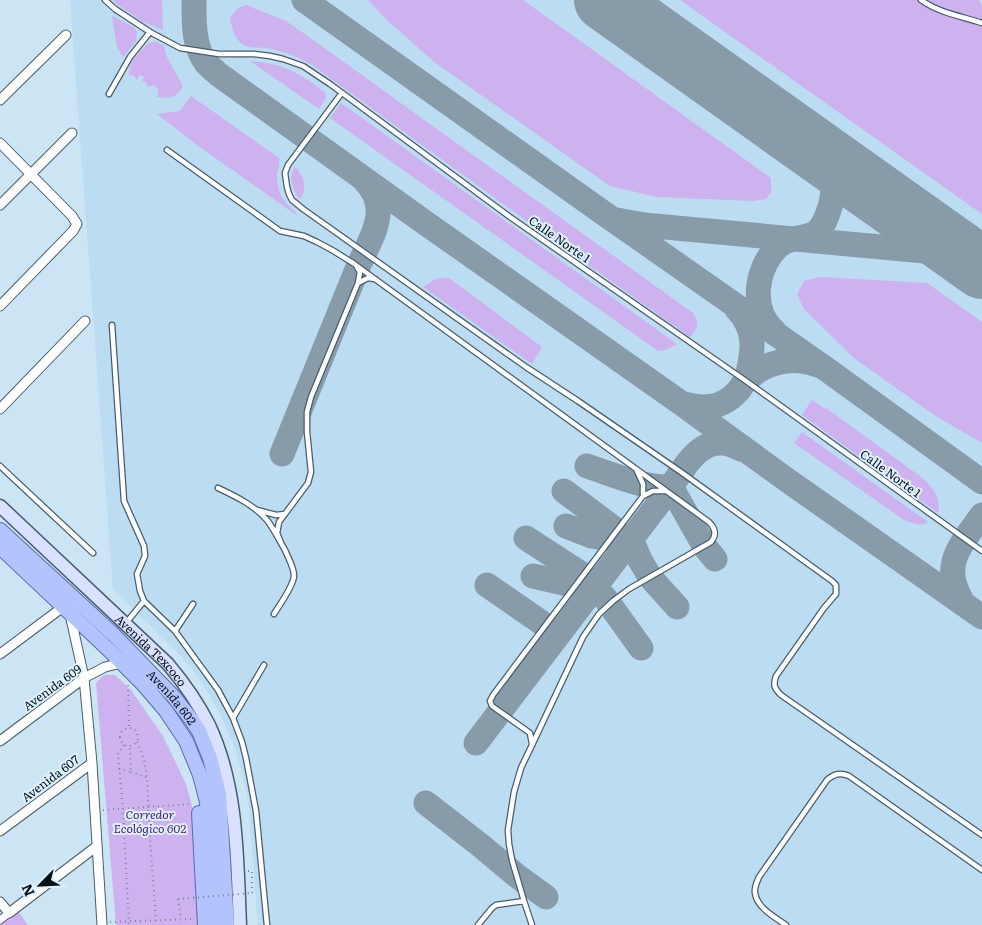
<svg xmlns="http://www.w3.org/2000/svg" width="982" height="925" font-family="Literata,serif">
<rect width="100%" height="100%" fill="#cce5f5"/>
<path fill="#bbdcf1" d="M70,0H982V925H258L249,810L245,785L237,756L231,738L218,710L204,686L191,668L174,649L113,589Z"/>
<path fill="#cdb2ef" d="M113,0H162L163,30L143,22L118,5Z
M368,0H523L771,178V192L766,199L753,201L657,197L610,186L433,61L389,22Z
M680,0H979L982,6V214Z
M246,5L286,21L309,37L693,313C700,322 697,330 690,337L532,225L312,65C298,57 283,51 267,48C260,47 250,49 244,45C234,40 232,28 230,18L238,8Z
M113,16L135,28L137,32L136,41L123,57L117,47L112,18Z
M153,42H157L164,46C166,61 177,73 183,86C176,98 170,99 157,97C159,91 159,89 154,85L148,87H147V84L144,81L141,83L144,77L140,75L137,80L134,76L129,75C130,60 136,56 146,45L149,43Z
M250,61C282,63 299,73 325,92L326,98L319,109Z
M191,96L279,158C280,164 278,169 277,174C277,193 283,202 297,213L296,215L197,145L157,114L180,111Z
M341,103L677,344C671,347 666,351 658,351L330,118Z
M295,167C304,175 308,189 300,199C293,191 287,177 295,167Z
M820,277L927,283L982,322V443L934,415L854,358L804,309L797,294L804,281Z
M441,278H449L542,347L532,364L423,287L435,279Z
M812,400L825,409L826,408L924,479C933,488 942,500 938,513L802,415Z
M802,432L928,522C920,527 913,523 904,520L794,443Z
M104,675H115L131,690L163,736L186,784L193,809L200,925H116L96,683Z
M15,907L28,925H0V919Z"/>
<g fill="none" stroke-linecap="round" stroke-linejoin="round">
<path stroke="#889ba8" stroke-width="25" d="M194,0C194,20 193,46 206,63C210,67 214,70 218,74L424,222L681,403L787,480L982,617
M304,0L602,212L826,369L982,482
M617,220L644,225L946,253L959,257L978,265
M737,309C758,331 753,354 746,381
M774,331C749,309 756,265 780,245C790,237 804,239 815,233C823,228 826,219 829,210C837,185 834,166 814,148
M681,403C703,410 722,409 738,391C741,388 742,384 745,382C763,362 793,355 817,365
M282,454L358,267C370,239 392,210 366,182
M587,466C614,475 642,488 671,487
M671,487L705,547L715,559
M564,491L616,530
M566,526L592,536L628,542
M526,538L583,575
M631,539L640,560L650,577L677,607
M533,576L568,584L595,586
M487,585L545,625
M594,587L605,598L641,648
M963,604C960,597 956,590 954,582C947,557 968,535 982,515
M476,743L671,487C682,470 698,441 722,443C729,443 735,446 741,449
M426,803L480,845L517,876L546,897"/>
<path stroke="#889ba8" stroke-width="62" d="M605,0L982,268"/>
<defs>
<path id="service" d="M105,0L115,9L150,32L180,48L219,54H254L270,56L283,59L303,66L330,84L510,217L746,381L982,551
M921,0C939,13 961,16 982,23
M109,94L130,57L150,32
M341,94L288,165L285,173L287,187L289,194L292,200L303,209L526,367L578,401L681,472L832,581L836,585V594L824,608L776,676C773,685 774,688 781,695L982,835
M167,150L280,231L304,236L317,242L332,250L353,263L709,522C715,528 717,535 711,542L629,589L613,601L599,614L583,637L532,745L521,768L514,792L508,830L509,844L512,860L524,901L532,925
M358,283L368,278L375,279
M112,325L124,501L144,546L145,556L137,574L140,591L144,601L175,631L218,690L233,718L242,742L246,758L256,811L267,925
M0,466L93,553
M637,471L643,484V496
M218,488C235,496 254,505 267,520C274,529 279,540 285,550C288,558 294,567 294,576C293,587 280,604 274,614
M257,510L276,515L285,514
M281,543L277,533L279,522L308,483L311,472L307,432V412L311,397L358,283L360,272L357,267
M126,623L144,601
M175,631L193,604
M233,718L264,665
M532,744L530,733L492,706L490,701L493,695L643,496L653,491H665
M478,925L492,908L496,905L524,901
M786,925C775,917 757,908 755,893C754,887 757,882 759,877L827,780C834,774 840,772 849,776L982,870"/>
<path id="pedestrian" d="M0,920L9,913"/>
<path id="minor" d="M0,100L66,35
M0,143L72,216L77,224L73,231L0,306
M0,205L72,133
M0,409L85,321
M70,614L84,678L92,763L102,925
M0,654L63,607
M0,741L84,678L105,667L117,664L124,665
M0,831L92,763
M0,902L9,913L97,846"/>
<g id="secondary">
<path id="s1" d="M0,506L168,664C184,683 198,703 209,725C238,787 237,858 240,925"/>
</g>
<g id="primary">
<path id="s2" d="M0,530L114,635L174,697L191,719L199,731L210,758L219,794L227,925"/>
<path d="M0,547L110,651L143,684L166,711L186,741L200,775L207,802L216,925"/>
<path d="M199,813L205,925"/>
</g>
</defs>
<use href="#service" stroke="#475d6b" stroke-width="7"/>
<use href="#pedestrian" stroke="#475d6b" stroke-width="9"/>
<use href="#minor" stroke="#475d6b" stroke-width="11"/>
<use href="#secondary" stroke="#475d6b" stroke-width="15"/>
<use href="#primary" stroke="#576bac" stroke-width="16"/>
<path stroke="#768894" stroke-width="2" stroke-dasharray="1 4" stroke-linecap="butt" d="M128,685L129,727
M120 737a9 9 0 1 1 18 0a9 9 0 1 1-18 0Z
M137,742C150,767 147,794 149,821C151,856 154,890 156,925
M124,745L118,754L123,809L129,925
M119,769L131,772L130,747
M131,772L148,778
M103,810L191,804
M248,871H252V893
M178,899L181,919
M110,922L193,919"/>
<use href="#service" stroke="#fff" stroke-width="4.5"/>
<use href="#pedestrian" stroke="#fff" stroke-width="7"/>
<use href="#minor" stroke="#fff" stroke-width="9"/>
<use href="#secondary" stroke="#d9e1fe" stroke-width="12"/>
<use href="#primary" stroke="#b3c4fd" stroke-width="14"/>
<path stroke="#768894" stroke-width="2" stroke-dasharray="1 4" stroke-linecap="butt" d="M178,899L252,893"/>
</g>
<g text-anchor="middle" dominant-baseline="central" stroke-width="4" stroke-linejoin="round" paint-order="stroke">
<g font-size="12" fill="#081016" stroke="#ddf1ff">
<text transform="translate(560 239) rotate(35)">Calle Norte 1</text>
<text transform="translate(891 473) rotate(36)">Calle Norte 1</text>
<text stroke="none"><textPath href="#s1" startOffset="209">Avenida Texcoco</textPath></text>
<text transform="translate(52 687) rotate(-36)">Avenida 609</text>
<text stroke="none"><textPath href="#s2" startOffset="240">Avenida 602</textPath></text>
<text transform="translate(50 778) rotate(-37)">Avenida 607</text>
</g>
<g font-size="12" font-style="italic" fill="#502378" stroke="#ddf1ff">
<text x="150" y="814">Corredor<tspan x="150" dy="14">Ecológico 602</tspan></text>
</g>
</g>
<g transform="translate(40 885) rotate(246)" stroke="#ddf1ff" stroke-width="4" paint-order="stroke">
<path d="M0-4L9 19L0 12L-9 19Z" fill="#081016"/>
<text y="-8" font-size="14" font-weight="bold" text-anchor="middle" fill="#081016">N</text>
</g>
</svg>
